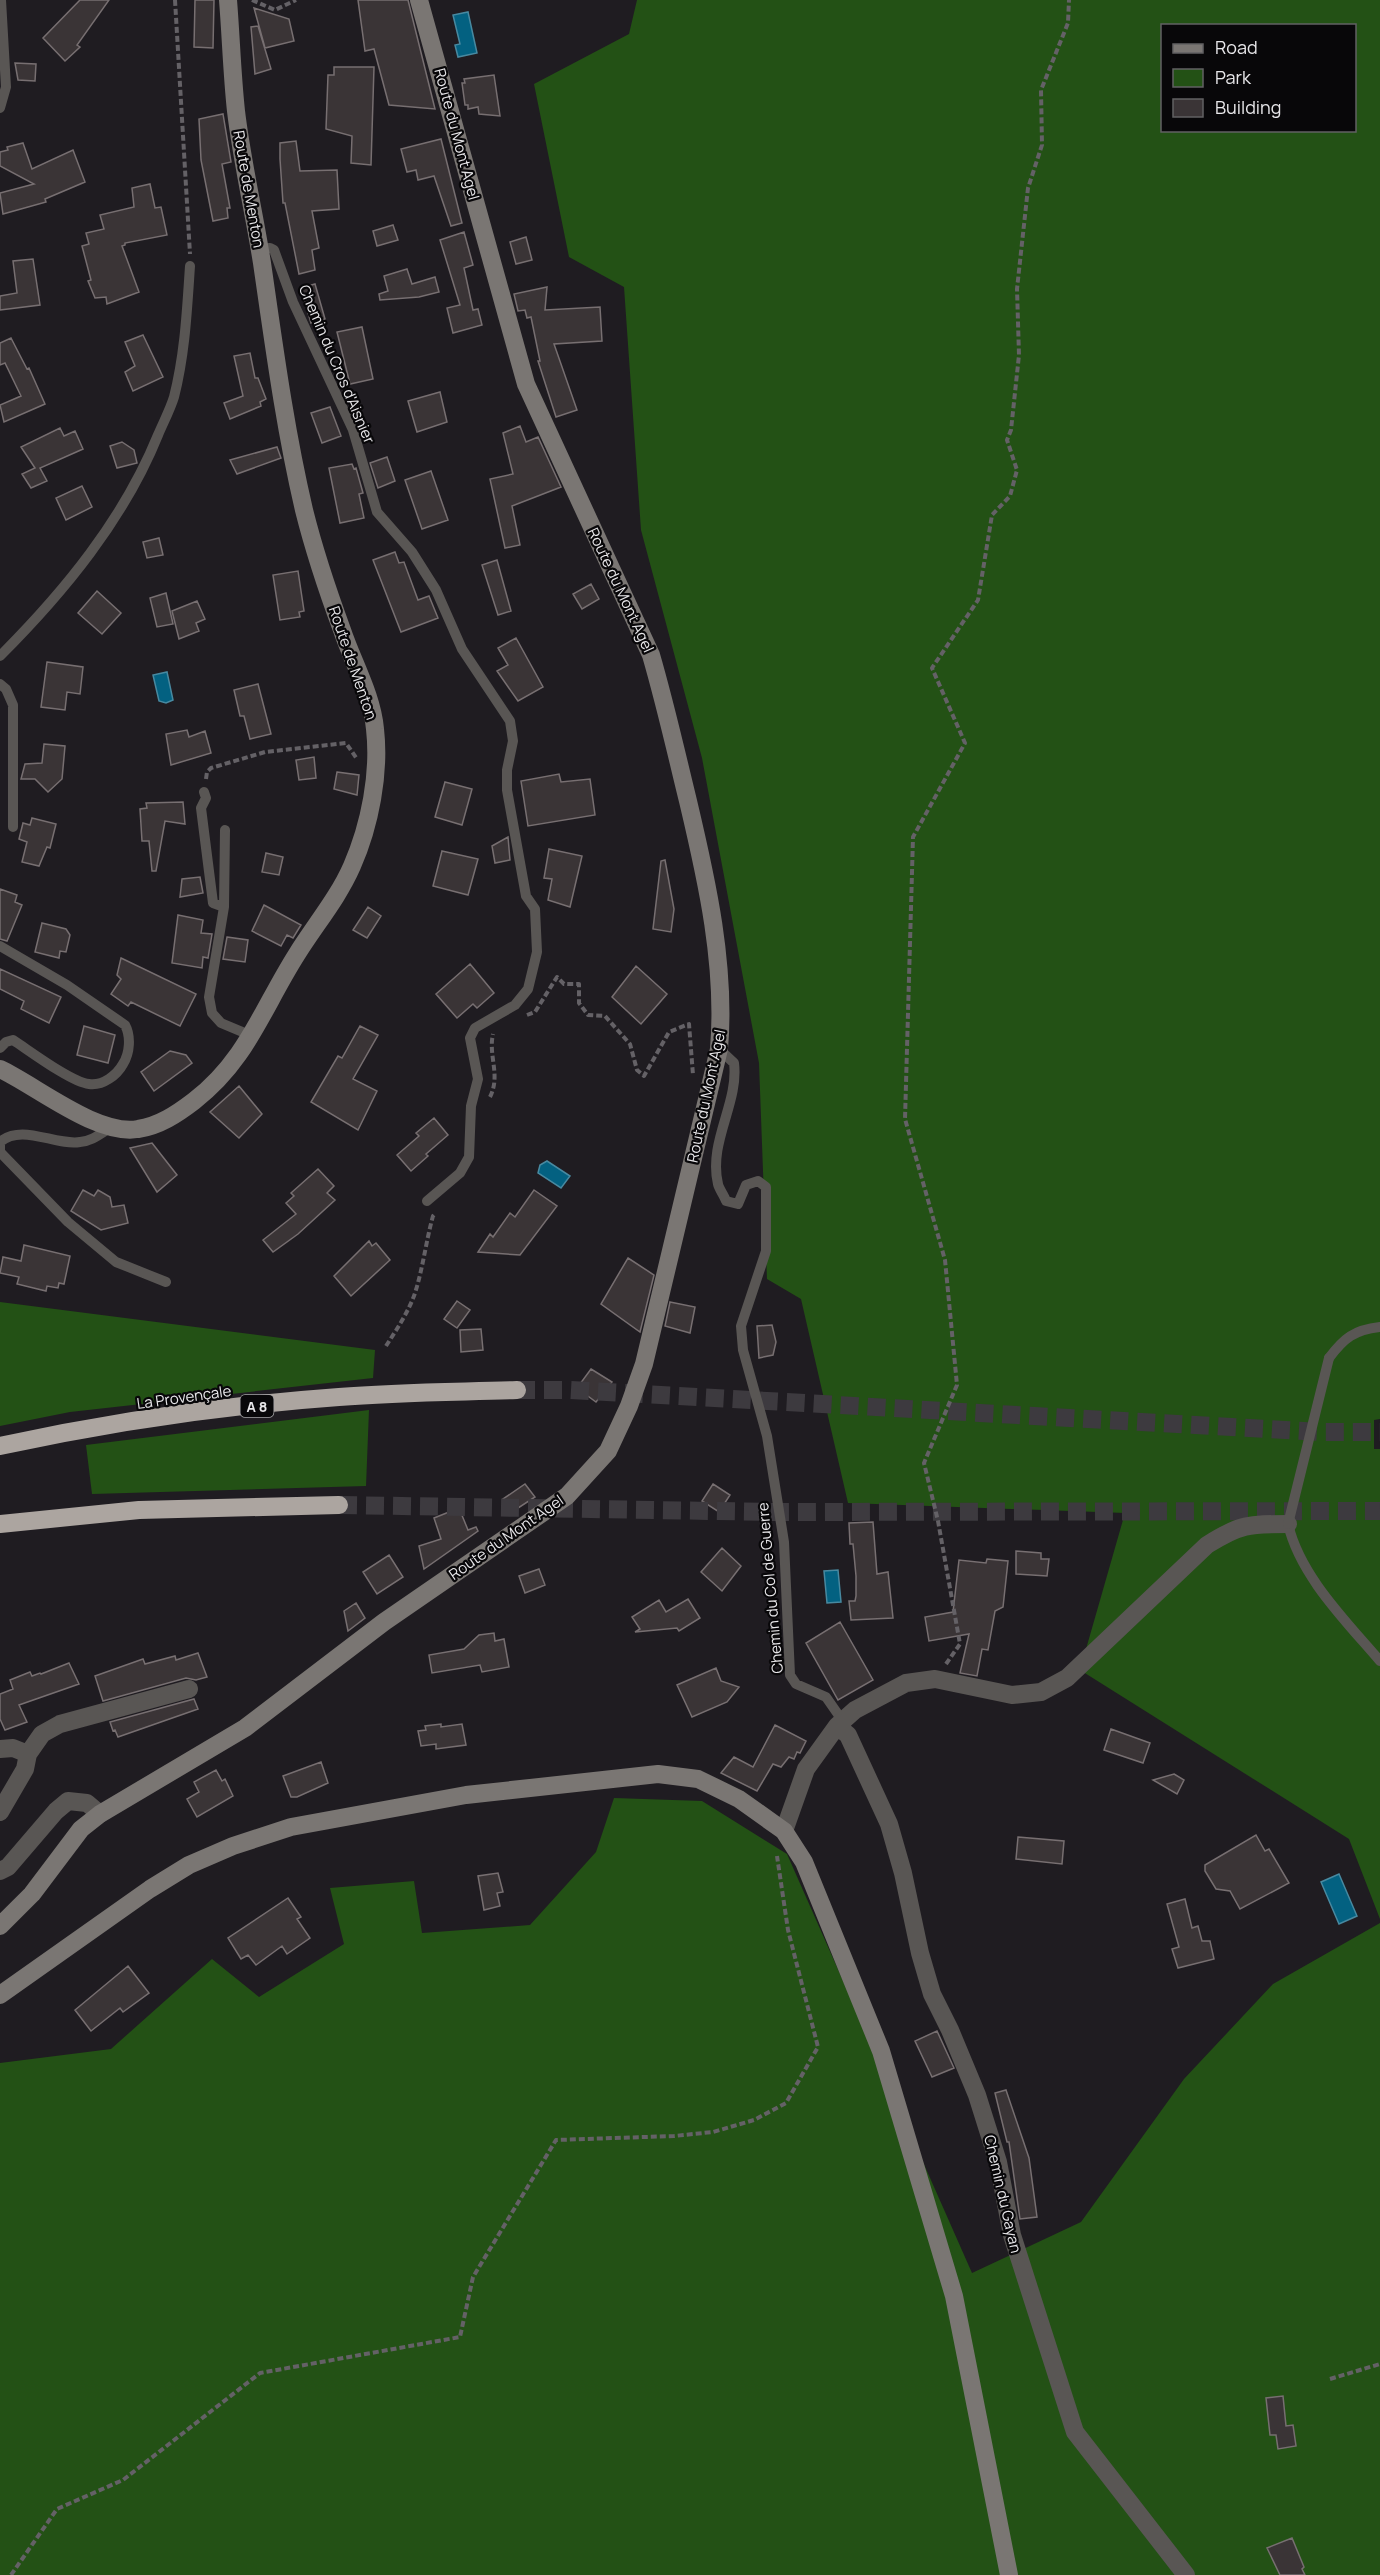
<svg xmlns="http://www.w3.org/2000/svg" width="1380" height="2575" font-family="Manrope,sans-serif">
<rect width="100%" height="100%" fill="#1f1c21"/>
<path fill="#235115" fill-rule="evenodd" d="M637,0H1380V1419L1374,1420V1449H1380V1919L1349,1839L1080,1670L1125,1513L848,1503L801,1299L767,1279L759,1063L702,758L641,530L624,287L569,257L534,84L629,34ZM1162,26H1354V130H1162Z
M0,1302L375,1350L373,1378L70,1412L0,1426Z
M369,1410L366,1486L92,1494L86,1445Z
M614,1798L702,1801L787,1854L972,2273L1081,2222L1184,2079L1273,1984L1380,1923V2575H0V2063L111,2049L212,1959L259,1997L344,1944L330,1888L414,1881L422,1933L530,1925L596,1852Z"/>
<path fill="#036181" stroke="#4889a0" stroke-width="1.5" d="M468,12L477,53L458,57L455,45L460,44L453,15Z
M167,672L173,700L166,703L159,701L153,675Z
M547,1161L570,1176L561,1188L538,1173L540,1165Z
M838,1570L841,1602L827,1603L824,1571Z
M1339,1874L1357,1916L1339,1924L1321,1882Z"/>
<path fill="#3a3436" stroke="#776f71" stroke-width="1.5" d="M80,0H109L77,45L80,47L65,61L43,38Z
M195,0H214L213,48L194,47Z
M358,0H408L435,109L389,105L374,49L365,51Z
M254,8L289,19L294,41L265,48Z
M258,26L271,69L255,74L251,27Z
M15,63L36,64L35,81L18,80Z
M334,67H374L371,165L351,163L352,136L326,129L328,75H334Z
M494,75L500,116L479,114L478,107L468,109V105H465L462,83H465L464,79Z
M223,114L231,162L222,164L230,208H227L228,218L213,221L201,160L199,119Z
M441,139L462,223L451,226L434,176L418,180L416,170L407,172L401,149Z
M296,141L300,171L337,170L339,209L312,211L319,248L312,250L315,270L299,274L285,203H283L280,159V143Z
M23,143L32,169L73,150L85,182L45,199L46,202L3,214L0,193L34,184L0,166V152L8,150L7,147Z
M150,184L155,208L161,207L167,235L125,243V245L122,246L139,292L107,304L106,297L95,298L88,281L91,280L82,246L89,244L86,233L104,229L100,215L134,207L132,188Z
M393,225L398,240L377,246L373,231Z
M464,232L473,265L464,268L473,310L478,309L482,325L453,333L447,308L460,305L440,240Z
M526,237L532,260L516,264L510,242Z
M33,259L40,305L0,310V296L17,293L13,261Z
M407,269L412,284L435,277L439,292L419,297L380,300L379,294L388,291L384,276Z
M315,284L325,319L311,323L301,288Z
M547,287L545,310L600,307L602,341L554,344L577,410L556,417L538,361H540L531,317L527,318L525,310L518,311L514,294Z
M362,327L373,379L350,384L337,332Z
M143,335L163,377L133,391L125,372L135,366L125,342Z
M11,338L27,369L29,368L45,404L4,422L0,405L21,396L5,363L0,365V343Z
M250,353L255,378H258L266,399L260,402L261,406L230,419L224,403L243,396L234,356Z
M440,392L447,422L417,432L408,401Z
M330,407L341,436L322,443L311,413Z
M520,426L526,442L538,437L561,487L512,506L520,545L505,548L490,479L513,474L503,433Z
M60,428L64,436L75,431L83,449L40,468L47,481L31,488L22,474L35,468L21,447Z
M122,442L134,450L137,463L117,468L110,446Z
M277,447L281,458L237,474L230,460Z
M387,457L395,481L378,488L370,463Z
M352,464L354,469L356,468L363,493L359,494L364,518L340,523L329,468Z
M431,471L448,520L422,529L405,480Z
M82,486L92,507L66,520L56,498Z
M159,538L163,555L147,558L143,542Z
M395,552L399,563L404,562L418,600L429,596L438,618L401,632L373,560Z
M497,560L511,611L498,615L482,565Z
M298,571L304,611L299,612L300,617L280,620L273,575Z
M591,584L599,599L582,609L573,594Z
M97,591L121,613L102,634L78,613Z
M166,593L173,624L157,627L150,598Z
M197,601L205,619L196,623L199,631L179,639L172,611Z
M516,638L543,687L518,701L497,671L508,665L498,648Z
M47,662L83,667L80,694L67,692L65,710L41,707Z
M258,684L271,734L250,739L244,716H240L234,690Z
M187,730L189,737L205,731L211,753L171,765L166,734Z
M44,744L65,746L62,779L48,792L35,779H21L25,764L42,763Z
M314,757L316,778L299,780L296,760Z
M337,772L359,775L357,795L334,789Z
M559,774L561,782L590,779L595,815L528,826L521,781Z
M445,782L472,789L462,825L435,817Z
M183,802L185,824L165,821L156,871H152L149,841H142L140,809L147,808L146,803Z
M32,818L56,824L50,848L47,847L39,866L22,862L27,842L19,839L23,823L30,825Z
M508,837L510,860L495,863L492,846Z
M549,849L582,856L570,907L548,900L552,879L544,878Z
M442,851L478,859L468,895L433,886Z
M266,853L283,857L279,875L262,872Z
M665,860L674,909L671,932L653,929L661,861Z
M200,877L203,893L180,897L182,879Z
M0,889L17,895L15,902L22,905L7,941L0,939Z
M264,905L301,925L293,938L287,935L281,946L252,931Z
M368,907L381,916L367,938L353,930Z
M178,915L203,920L201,933L212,934L208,958L203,957L202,968L172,963Z
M42,923L66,929L70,935L66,952L60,951L59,958L35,952Z
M227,937L248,940L245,962L223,959Z
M121,958L196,994L180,1026L131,1002L128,1006L111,994L121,979L117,975Z
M470,964L494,993L477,1008L473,1004L457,1018L436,994Z
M636,966L667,994L641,1024L612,997Z
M0,969L61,997L49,1023L21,1009L24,1001L0,989Z
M84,1026L115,1035L108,1063L77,1055Z
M360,1026L378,1035L353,1079L377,1091L358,1130L311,1102L338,1056L342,1058Z
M170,1051L186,1055L192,1063L154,1091L141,1072Z
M239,1086L262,1114L239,1138L210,1112Z
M434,1118L448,1135L426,1154L428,1156L411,1171L397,1155L419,1136L416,1133Z
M152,1143L177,1175L157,1192L130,1148Z
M318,1169L334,1186L327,1193L335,1200L298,1234L273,1252L263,1240L296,1214L286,1203L294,1196L291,1193Z
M83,1190L94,1196L98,1190L110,1197L112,1207L124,1205L128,1223L101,1230L71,1211Z
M534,1190L557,1206L520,1255L478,1252L490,1234L493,1237L510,1213L515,1217Z
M369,1241L372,1246L376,1243L390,1260L351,1296L334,1276Z
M24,1245L70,1256L64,1284L59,1283L58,1288L47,1286L46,1291L17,1284L19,1277L0,1273L3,1257L21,1261Z
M628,1258L654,1275L640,1332L601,1304Z
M457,1301L470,1310L457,1328L444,1319Z
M670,1302L695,1307L690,1333L665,1326Z
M772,1325L776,1342L773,1355L759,1358L757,1326Z
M481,1329L483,1350L461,1352L460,1330Z
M591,1369L612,1382L596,1402L577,1388Z
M525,1484L535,1497L512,1512L503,1499Z
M713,1484L730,1495L719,1512L702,1501Z
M459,1508L468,1530L476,1527L478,1531L424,1569L419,1546L441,1539L434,1518Z
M873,1522L877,1574L888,1572L893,1618L851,1620L849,1601H855L856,1596V1576L853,1544H850L849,1523Z
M722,1548L741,1566L722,1591L701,1572Z
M1016,1551L1041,1553V1559H1049L1047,1576L1016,1574Z
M389,1555L403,1577L377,1594L363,1572Z
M987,1559L1008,1561L1003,1607L995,1611L988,1650L982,1649L977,1676L960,1673L969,1634L929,1641L925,1617L953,1612L959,1560L986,1563Z
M539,1569L545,1585L525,1593L519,1576Z
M688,1599L700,1618L679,1631L677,1628L635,1632L640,1629L632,1617L659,1600L666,1612Z
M356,1603L365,1618L348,1631L344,1611Z
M840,1622L873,1680L838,1700L806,1643Z
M494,1633L495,1641L504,1639L509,1667L482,1672L480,1665L432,1673L429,1655L464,1649L479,1635Z
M198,1653L207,1677L196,1680L186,1678L103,1701L95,1676L143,1659L145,1664L175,1656L176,1660Z
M69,1663L79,1684L19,1705L27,1722L5,1730L0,1719V1694L13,1689L10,1680L30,1672L32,1676L40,1673L41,1674Z
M716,1668L721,1681L739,1687L727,1702L692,1717L677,1685Z
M194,1699L198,1709L118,1737L115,1730L113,1731L110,1722Z
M441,1724V1727L462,1724L466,1745L436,1749V1744L421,1746L418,1731L426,1730L425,1726Z
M775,1725L806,1741L800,1753L797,1752L794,1759L789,1757L781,1767L773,1764L757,1791L721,1773L734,1757L753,1767Z
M1111,1729L1150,1743L1143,1763L1104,1750Z
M321,1762L328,1783L297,1797H291L283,1776Z
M216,1770L222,1781L225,1779L233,1796L197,1817L187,1799L199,1792L194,1782Z
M1174,1774L1184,1780L1177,1794L1153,1780Z
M1256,1835L1265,1851L1269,1849L1289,1883L1240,1909L1230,1891L1216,1889L1205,1871V1865Z
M1018,1837L1064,1841L1062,1864L1016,1859Z
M498,1873L503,1892L497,1893L500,1906L484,1910L478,1876Z
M288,1898L301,1917L297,1919L310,1938L287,1954L282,1946L256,1965L248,1955L241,1959L228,1938Z
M1185,1899L1192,1928L1198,1926L1202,1941H1210L1214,1959L1178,1968L1172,1949L1179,1947L1167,1904Z
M128,1966L149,1993L123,2012L120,2008L91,2031L75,2010Z
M937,2031L954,2068L932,2077L915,2041Z
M1006,2090L1029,2158L1037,2217L1020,2219L1009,2142H1007L995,2093Z
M1283,2396L1286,2426L1293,2425L1296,2446L1278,2449L1276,2435H1270L1266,2398Z
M1292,2538L1304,2567L1302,2569L1305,2575H1280L1267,2548Z"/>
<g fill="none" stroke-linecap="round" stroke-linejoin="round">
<path stroke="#3d3a3f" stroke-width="18" stroke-dasharray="18 9" stroke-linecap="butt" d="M517,1390H570L1322,1432H1380
M339,1505L778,1512L1380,1511"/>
<path stroke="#646166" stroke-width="4" stroke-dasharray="6 3" stroke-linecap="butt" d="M175,0L190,254
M252,0L275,10L296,0
M206,779L207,772L211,768L265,752L346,743L357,759
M527,1015L535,1012L557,977L564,984H579V1003L588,1015L605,1016L630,1044L637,1070L644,1076L669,1032L689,1024L693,1075
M490,1097C501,1075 488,1056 493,1034
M386,1346C397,1329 409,1311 415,1293C423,1268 426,1241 433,1216L436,1213
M946,1664L960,1644L938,1521L924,1463L957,1385L945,1260L905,1119L913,837L965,743L932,668L978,600L992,515L1010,496L1017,470L1007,440L1011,430L1019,355L1017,289L1028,188L1042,145L1041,90L1068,23L1069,0
M1330,2379L1380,2364
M11,2575L57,2509L123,2480L260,2373L460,2337L473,2277L556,2140L674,2136L713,2132L754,2120L786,2103L818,2047L788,1930L777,1856"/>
<path stroke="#595654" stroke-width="10" d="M0,108L6,87L1,0
M260,249L270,248L274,250L293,302L353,430L377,512L412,552L436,590L462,649L510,721L513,741L507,770V790L526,896L535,909L537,952L528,989L515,1005L475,1028L470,1038L478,1079L471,1106L469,1157L460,1173L427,1201
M0,656C64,592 124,519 158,435C163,423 170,410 174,397C185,354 187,310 190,266
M0,684L6,689L13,705V827
M204,792L206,798L201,808L213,903L224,907
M225,830L224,907L209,997L212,1013L221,1023L252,1036
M0,946L67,985L125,1025C131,1036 130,1053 123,1064C117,1075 103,1086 89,1084C71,1082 30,1051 13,1040L6,1042L0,1048
M719,1049L734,1063C739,1103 708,1142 718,1184C719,1189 724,1195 726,1201L738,1204L746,1185L758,1181L766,1187V1251L741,1326L743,1350L767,1436L784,1542L790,1675L796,1684L826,1697L842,1720
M110,1128C100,1134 92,1141 80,1142C55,1146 22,1123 0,1142V1152L68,1222L116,1262L166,1282
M1329,1358C1344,1338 1354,1330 1380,1327
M1288,1524C1300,1576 1346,1621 1380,1661"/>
<path stroke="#595654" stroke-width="18" d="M837,1726L848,1735L889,1824L903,1873L920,1953L932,1994L950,2030L977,2095L998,2162L1012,2235L1075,2432L1186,2575
M0,1749L13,1748L28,1754
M0,1812L25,1769L28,1754L42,1734L60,1724L189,1689
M784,1831L806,1769L837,1726L855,1710L906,1683L935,1679L1012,1695L1041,1692L1067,1678L1207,1545C1240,1524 1249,1524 1288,1524
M0,1871L8,1867L56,1811L68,1801L87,1803L100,1814"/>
<path stroke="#7a7673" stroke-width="18" d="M0,1069C38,1087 97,1136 138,1129C159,1126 177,1114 194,1101C247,1060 262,1009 297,954C315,925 338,898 352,866C370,825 380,773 375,729C372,695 353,663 342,630C328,592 314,550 304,510C285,429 274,346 262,263C254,212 242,162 236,111C232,74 231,37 228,0
M0,1926L32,1894L81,1829L100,1814L245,1728L384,1622L567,1496L608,1451L629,1406L644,1364L719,1049C726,966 707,881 688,801C676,752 665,703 651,655L526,384L419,0
M0,1995L150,1889L189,1865L233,1846L291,1827L466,1795L658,1774L698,1779L739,1799L784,1831L804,1862L881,2051L954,2296L1009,2575"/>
<path stroke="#aca5a0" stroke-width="18" d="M0,1446C111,1422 226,1405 339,1397C398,1392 458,1392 517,1390
M0,1524L139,1510L339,1505"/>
<path stroke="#595654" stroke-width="10" d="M1288,1524L1329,1358"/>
</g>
<g text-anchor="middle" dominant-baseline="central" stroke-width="4.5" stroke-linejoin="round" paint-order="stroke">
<rect fill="#080709" stroke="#a5a4a6" stroke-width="1.5" x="240.5" y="1395" width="33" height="22" rx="4.5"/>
<g font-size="14" font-weight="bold" fill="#e8e7ea">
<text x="257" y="1406">A 8</text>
</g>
<g font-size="15" fill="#e8e7ea" stroke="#080709">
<text transform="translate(457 134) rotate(75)">Route du Mont Agel</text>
<text transform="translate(249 189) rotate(80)">Route de Menton</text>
<text transform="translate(337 364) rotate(67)">Chemin du Cros d'Aisnier</text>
<text transform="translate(621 590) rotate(65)">Route du Mont Agel</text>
<text transform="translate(353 663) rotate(71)">Route de Menton</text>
<text transform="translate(706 1096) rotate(-78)">Route du Mont Agel</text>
<text transform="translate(184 1397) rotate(-8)">La Provençale</text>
<text transform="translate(506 1537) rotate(-35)">Route du Mont Agel</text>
<text transform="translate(770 1588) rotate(-95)">Chemin du Col de Guerre</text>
<text transform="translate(1003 2194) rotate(77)">Chemin du Gayan</text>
</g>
</g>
<rect x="1161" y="24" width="195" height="108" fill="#080709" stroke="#626163" stroke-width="1.5"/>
<rect x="1173" y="44" width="30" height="9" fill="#7a7673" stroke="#626163" stroke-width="1.5"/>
<text x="1215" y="54" font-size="18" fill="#e8e7ea">Road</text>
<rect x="1173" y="69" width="30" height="18" fill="#235115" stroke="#626163" stroke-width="1.5"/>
<text x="1215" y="84" font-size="18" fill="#e8e7ea">Park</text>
<rect x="1173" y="99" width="30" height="18" fill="#3a3436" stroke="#626163" stroke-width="1.5"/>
<text x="1215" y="114" font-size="18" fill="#e8e7ea">Building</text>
</svg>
